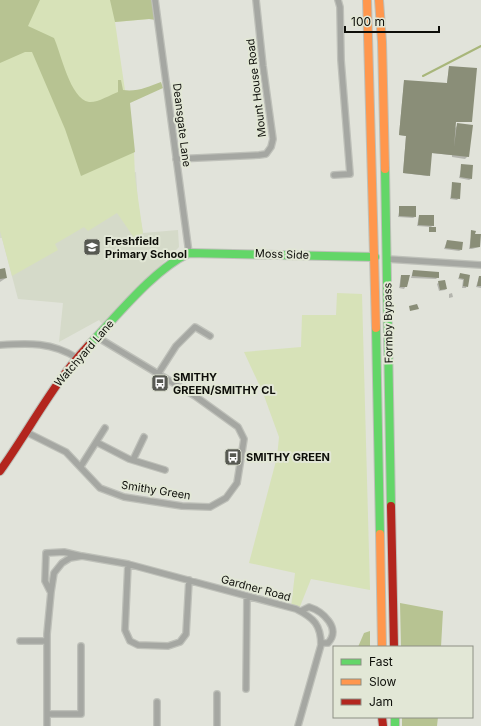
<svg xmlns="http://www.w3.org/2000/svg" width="481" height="726" font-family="Inter,sans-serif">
<rect width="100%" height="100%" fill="#e1e3da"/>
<path fill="#d5dac9" d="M136,172L138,206L143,233L178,230L179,247L102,324L99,320L59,342L63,303L18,299L2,238H0V214Z"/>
<path fill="#d7e2b8" d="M0,0H147L149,19L115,22L134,152L135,177L143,233L135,239L117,213L88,231L84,227L55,244L58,250L12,276L0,231Z
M337,293L362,294L370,590L311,579L299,609L291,607L295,573L249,563L277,457L279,437L263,393L244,352L301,347L302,315H336Z"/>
<path fill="#b7c392" d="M0,0H40L28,26L54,38C61,53 70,99 89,102C97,103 110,95 118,92V80H121L123,90C137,92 148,87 161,82L163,88L130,103L135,152L81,176L65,129L32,52H25L0,63Z
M110,0H153L156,20L149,19L115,22Z
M400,603L443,611L441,647H401Z
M370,631V647H358L364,633Z
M402,717H438L437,726H402Z"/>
<path fill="#0003" d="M449,67L471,122H455V128L458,125L468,156L465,159L452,157V155L431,153L428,176L403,173L406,136L399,135L404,82L447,84Z
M462,165L471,179L469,180L459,178Z
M453,183L459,198L457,200L450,199Z
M400,207L415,217L413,218L398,217Z
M419,216H433V225L430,228H435V232H429V229L431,227L417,226Z
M472,231L479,247L472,249H469Z
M447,241L461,250L459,251L444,249Z
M0,270L6,278L0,282Z
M413,271L438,277L436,279L411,278Z
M460,274L469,275L466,288H462L463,280L458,279Z
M401,276H409L408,282L404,289L399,288Z
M479,277H481V288L476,287Z
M439,282L446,289L445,290L439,291L437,284Z
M452,293L453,297L449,298V294Z"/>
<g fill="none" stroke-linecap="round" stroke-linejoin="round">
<path stroke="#a8b67a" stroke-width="2" d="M423,76L481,46"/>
</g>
<path fill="#8a8e78" d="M449,66L477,68L472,122H456L454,147L457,123L473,125L469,157L432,153L430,176L403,173L406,136L399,135L404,80L447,83Z
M461,164L473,165L472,179L460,177Z
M452,182L461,183L460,199L451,198Z
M399,206H416V217L399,216Z
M419,215H434V226L418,225Z
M429,227H436V232H429Z
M471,230L476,231L475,234H481L480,247L470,248Z
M447,240L463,242L462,250L445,248Z
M5,268L7,278L0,279V269Z
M413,270L439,272V278L412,276Z
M460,273L470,275L468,287L463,286L464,279L459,278Z
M401,275H410L407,287H400Z
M479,276H481V286H477Z
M445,280L447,289L440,290L438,281Z
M417,304L419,309L410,311L409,306Z"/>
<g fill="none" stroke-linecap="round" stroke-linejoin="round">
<defs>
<path id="street" d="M155,0L189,253
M176,159L259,155L266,154L271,147L273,139L263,66L256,0
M334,175L350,174L341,60L340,7L338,0
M387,259L481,265
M0,345C29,343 52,342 77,358
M158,374L176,346L195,327L210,336
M26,432L66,452L100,488L124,497L182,506L210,507L226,498L237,483L244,439L238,427L195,396L97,337
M96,442L129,459L165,470
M133,460L144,437
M81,466L105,428
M128,564L125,630L130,641L138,645L168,646L180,642L186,634L189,580
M50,591L45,581L46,553L64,552L81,556
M301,611L309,607C322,611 342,628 328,643H321
M20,641H47
M246,689L247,596
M47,714H81V646
M47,726V634L51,592L54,573L62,563L70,558L82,556L128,564L296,609C314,618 321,625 321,645L298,726
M157,726V702
M217,726V694"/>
<path id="fast" d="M385,169L391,506
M376,328L380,534
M89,345C117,316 153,270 189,253L375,257
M395,717V726"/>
<path id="slow" d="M367,0L376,328
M379,0L382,42L385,169
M380,534L382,647"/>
<path id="jam" d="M0,471C30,429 53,383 89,345
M391,506L394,647
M382,717L383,726"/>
</defs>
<use href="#street" stroke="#bec0b9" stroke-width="8"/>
<use href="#fast" stroke="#bec0b9" stroke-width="10"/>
<use href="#slow" stroke="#bec0b9" stroke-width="10"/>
<use href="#jam" stroke="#bec0b9" stroke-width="10"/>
<use href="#street" stroke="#a5a7a2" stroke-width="5.5"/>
<use href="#fast" stroke="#63d668" stroke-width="8"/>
<use href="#slow" stroke="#ff974d" stroke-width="8"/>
<use href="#jam" stroke="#b3261e" stroke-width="8"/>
</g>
<defs>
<symbol id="school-square" viewBox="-11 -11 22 22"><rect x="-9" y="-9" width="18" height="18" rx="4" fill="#575952" stroke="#e2e7d6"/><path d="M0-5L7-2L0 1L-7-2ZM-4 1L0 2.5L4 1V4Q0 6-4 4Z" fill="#fff"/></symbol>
<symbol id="bus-square" viewBox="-11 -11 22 22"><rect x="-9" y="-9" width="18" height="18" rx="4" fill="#575952" stroke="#e2e7d6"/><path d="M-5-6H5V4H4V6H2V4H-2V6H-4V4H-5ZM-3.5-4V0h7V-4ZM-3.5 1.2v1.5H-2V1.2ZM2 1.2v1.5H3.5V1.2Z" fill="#fff"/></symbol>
</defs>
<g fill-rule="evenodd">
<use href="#school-square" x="82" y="237" width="20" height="20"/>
<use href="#bus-square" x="150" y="373" width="20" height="20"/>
<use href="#bus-square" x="223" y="447" width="20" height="20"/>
</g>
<g text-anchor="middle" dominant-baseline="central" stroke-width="4" stroke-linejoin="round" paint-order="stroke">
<g font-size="11" fill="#0d0e09" stroke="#e2e7d6">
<text transform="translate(256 88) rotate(-97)">Mount House Road</text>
<text transform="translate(182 125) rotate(83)">Deansgate Lane</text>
<text transform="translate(282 254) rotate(2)">Moss Side</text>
<text transform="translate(388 323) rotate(-91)">Formby Bypass</text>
<text transform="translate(84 353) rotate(-49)">Watchyard Lane</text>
<text transform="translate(156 490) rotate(9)">Smithy Green</text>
<text transform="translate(256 588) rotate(15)">Gardner Road</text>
</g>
<g font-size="11" font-weight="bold" fill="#0d0e09" stroke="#e2e7d6" text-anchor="start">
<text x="105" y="241">Freshfield<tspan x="105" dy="13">Primary School</tspan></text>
<text x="173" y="377">SMITHY<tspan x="173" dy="13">GREEN/SMITHY CL</tspan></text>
<text x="246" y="457">SMITHY GREEN</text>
</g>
</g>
<rect x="333" y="646" width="140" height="72" fill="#e2e7d6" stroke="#8d9084"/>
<rect x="341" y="659" width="20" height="6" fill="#63d668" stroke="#8d9084"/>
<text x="369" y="666" font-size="12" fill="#0d0e09">Fast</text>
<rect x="341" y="679" width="20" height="6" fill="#ff974d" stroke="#8d9084"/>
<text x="369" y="686" font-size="12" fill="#0d0e09">Slow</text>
<rect x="341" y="699" width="20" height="6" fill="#b3261e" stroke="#8d9084"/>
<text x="369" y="706" font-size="12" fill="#0d0e09">Jam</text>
<path d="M345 26v6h94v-6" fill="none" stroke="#0d0e09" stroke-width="2"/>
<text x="351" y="26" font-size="12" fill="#0d0e09" stroke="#e2e7d6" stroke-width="3" paint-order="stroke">100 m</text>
</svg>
